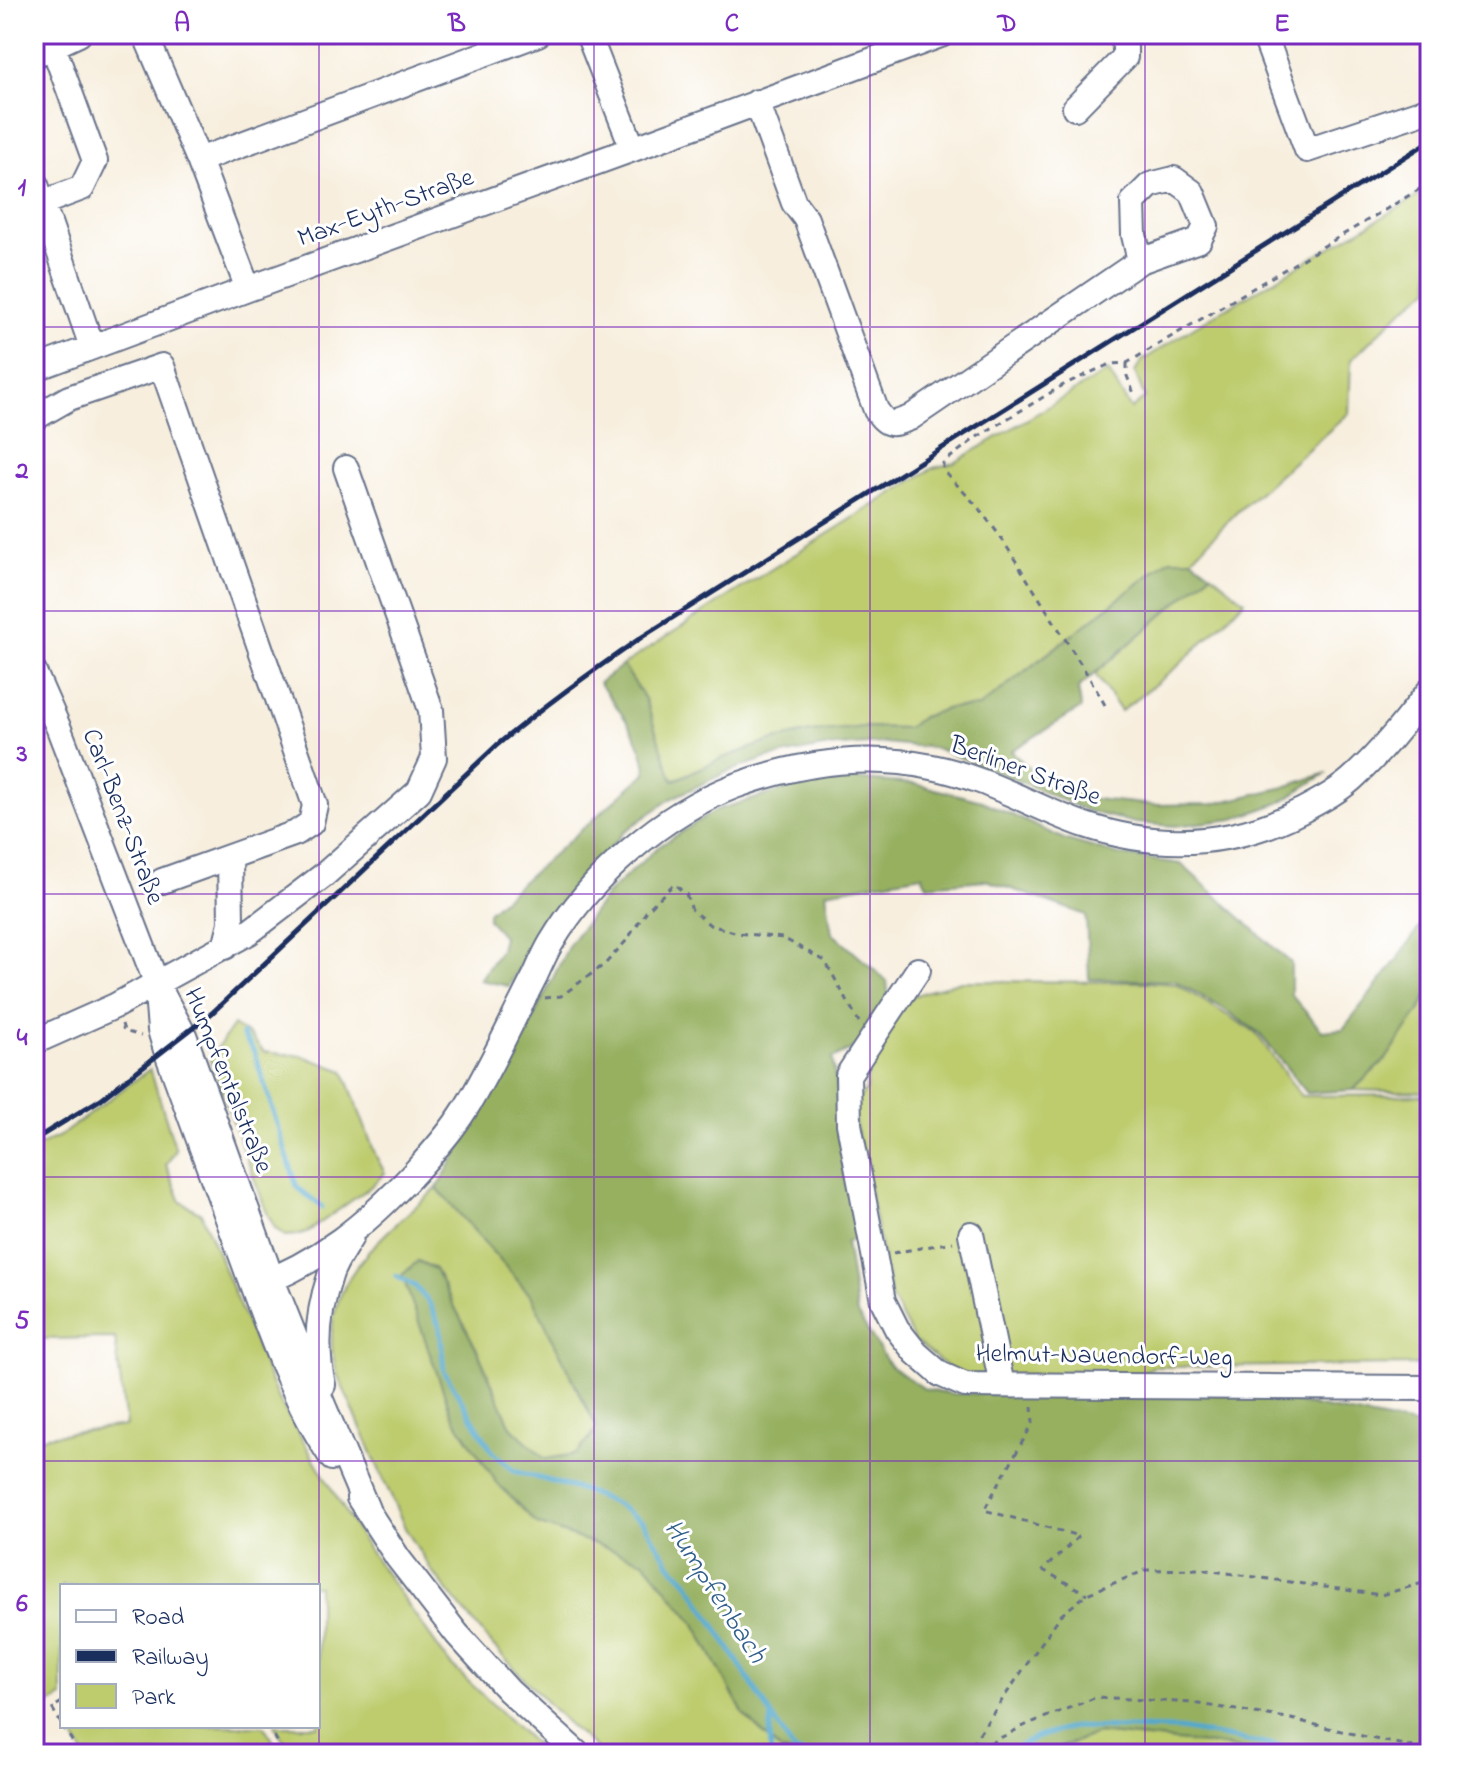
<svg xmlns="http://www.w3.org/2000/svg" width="1464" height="1788" font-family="'Indie Flower',sans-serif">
<rect width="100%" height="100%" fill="#fff"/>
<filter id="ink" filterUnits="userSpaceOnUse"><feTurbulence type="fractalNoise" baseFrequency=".0125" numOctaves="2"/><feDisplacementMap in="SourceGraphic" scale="16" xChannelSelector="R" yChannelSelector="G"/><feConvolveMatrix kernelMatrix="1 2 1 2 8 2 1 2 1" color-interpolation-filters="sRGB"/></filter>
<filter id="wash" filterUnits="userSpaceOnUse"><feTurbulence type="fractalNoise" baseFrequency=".006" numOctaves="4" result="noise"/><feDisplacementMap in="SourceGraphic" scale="32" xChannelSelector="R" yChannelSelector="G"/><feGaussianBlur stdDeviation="1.8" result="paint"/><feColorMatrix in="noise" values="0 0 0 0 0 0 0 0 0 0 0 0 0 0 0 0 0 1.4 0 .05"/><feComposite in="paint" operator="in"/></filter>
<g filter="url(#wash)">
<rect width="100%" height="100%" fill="#f7eedd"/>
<path fill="#becc6e" stroke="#6c7e66" stroke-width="2" d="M1430,189V288L1399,313L1351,360L1349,413L1236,513L1192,559H1170L979,707L949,708L922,717L907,728L865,727L811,732L771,741L723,758L672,781L645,699L623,665L735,592L933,468L954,463L1108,371L1131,409L1145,398L1135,372L1142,361L1194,327Z
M1211,573L1245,601L1177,667L1121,711L1095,674Z
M961,981L1148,982L1176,984L1255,1032L1301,1096L1427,1095L1430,1097V1365L1153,1367L1135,1376L957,1375L914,1340L891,1297L852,1106L866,1090L869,1055L909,997Z
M1430,991V1092L1353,1090L1386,1059Z
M233,1025L250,1036L264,1052L303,1056L344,1071L376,1156L385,1173L369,1188L309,1231L297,1235L285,1236L275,1228L267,1213L210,1059Z
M150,1069L176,1150L166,1165L181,1202L201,1213L277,1397L364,1543L450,1664L545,1754H291L275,1726H318V1586H62V1697L47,1706L34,1717V1440L47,1436L126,1426L115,1338L34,1339V1148L60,1136Z
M437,1188L532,1297L597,1428L577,1454L545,1459L511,1427L477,1350L435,1269L418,1261L436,1368L452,1415L537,1524L644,1561L694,1622L744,1715L781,1751L791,1754H602L565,1721L493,1646L433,1573L405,1528L337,1374C335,1366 333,1357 332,1349C326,1275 388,1232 437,1188Z
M67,1726H264L281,1754H84Z
M1097,1733L1226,1746L1259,1754H1044Z"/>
<path fill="#96b061" stroke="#587060" stroke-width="2" d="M1170,559H1192L1211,573L1078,688L1081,708L1011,751L1038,776L1094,799L1153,805L1213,804L1281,788L1327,773L1279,803L1234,819L1175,826L1135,823L1088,811L989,768L935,748L884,743L823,747L767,758L727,772L672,798L625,831L550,916L528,950L509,986L480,980L500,950L503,936L488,919V912L646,773C646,742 617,707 599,683L623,665L645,699L673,781L723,758L771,741L811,732L865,727L907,728L922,717L949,708L979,707Z
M851,779L915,784L982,801L1064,839L1119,855L1181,864L1291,963V995L1322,1031L1343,1029L1399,957L1430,912V991L1419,1011L1386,1059L1353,1090L1307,1093L1258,1032L1222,1008L1175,981L1089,979L1086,915L986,880L927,885L922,875L826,892L832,933L887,981L889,1001L863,1044L832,1059L863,1237L846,1242L857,1314L890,1366L925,1389L953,1394L1168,1390L1272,1398L1430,1428V1754H1259L1226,1746L1097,1733L1044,1754H791L781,1751L744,1715L694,1622L644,1561L537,1524L497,1483L452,1415L402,1275L418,1261L435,1269L477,1350L511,1427L545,1459L577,1454L597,1428L532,1297L437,1188L526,1033L569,945L607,894L658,847L716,810L791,788Z"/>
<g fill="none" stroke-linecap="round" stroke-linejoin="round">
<path stroke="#51a8ce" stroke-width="5" d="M242,1034L254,1051L297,1187L322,1207
M396,1276L415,1286L430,1304L440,1328L444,1371L492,1451L514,1471L585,1491L616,1504L644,1523L669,1563L687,1581L794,1751L803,1754
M771,1754L770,1733L772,1717
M836,1754L859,1751L869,1754
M1004,1754L1037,1737L1073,1727L1179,1729L1323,1754"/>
</g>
</g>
<g filter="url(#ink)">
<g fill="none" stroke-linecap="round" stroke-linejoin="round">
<defs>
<path id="minor" d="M145,34L199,160L248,289
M588,34L633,149
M1264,34L1307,150L1430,109
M34,55L79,34
M757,102L794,203L806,219L876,410C888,427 891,425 910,418L1140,261L1199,240L1206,226L1192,192L1174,179L1150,185L1133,202L1134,235L1140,261
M1075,108L1125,57V46L1121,34
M199,160L538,34
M34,179L92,347
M42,203L82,188L95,161L53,46
M34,369L248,289L633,149L943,34
M34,418L69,398L162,366L315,805L311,823L296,833L162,881
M34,672L59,729L156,982L184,1035L272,1280L304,1360L367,1509
M225,947L231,923L230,857
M918,970L848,1075L849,1124L883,1301L897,1329L916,1353L940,1374L965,1385L1430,1388
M157,993L160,1030L166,1050C191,1119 217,1188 242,1257C267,1325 291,1397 332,1458
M34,1042L115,1006L248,933L324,875L419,791L434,758L431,710L346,468
M971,1234L1002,1385
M253,1287C320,1262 367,1224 415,1172C433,1152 451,1132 466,1108C492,1066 512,1020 535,976C540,965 545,953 551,943C590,877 663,813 735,786C798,763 866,753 932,767C988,778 1033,807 1085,825C1159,850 1231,847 1301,811C1320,801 1341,790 1357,774C1384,749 1407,719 1430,690
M323,1385C315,1349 318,1311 330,1276C334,1262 344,1249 351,1237
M359,1498L398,1558L457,1634L509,1691L578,1754"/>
</defs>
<use href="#minor" stroke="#68728a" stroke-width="28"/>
<path stroke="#68728a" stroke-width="3" stroke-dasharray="6 6" stroke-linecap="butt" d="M1127,363V376L1135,396
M1105,705L1089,677L1000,536L977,506L943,470V463L977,437L1065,384L1110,364L1127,363L1430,183
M545,998L561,996L605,964L626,941L648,909L674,884L686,894L692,910L710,925L738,933L783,938L825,961L859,1022
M122,1024L124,1031L141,1036
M893,1253L953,1242
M1032,1406L1033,1423L984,1510L1079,1536L1043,1570L1087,1594
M62,1702L52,1708L62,1725
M63,1726L80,1754
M268,1726L285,1754
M965,1754L1060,1616L1087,1594L1146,1570L1199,1569L1381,1595L1430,1581
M968,1754L1028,1724L1097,1697L1192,1703L1287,1718L1379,1740L1430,1750"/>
<use href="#minor" stroke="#fff" stroke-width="24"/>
<path stroke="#1b2f5e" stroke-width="5" d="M34,1140L101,1099L212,1013L497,745C544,706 592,671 642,637L1430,141"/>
</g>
</g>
<path fill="none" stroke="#7b2cbf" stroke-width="2" stroke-opacity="0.55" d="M319,34V1754M594,34V1754M870,34V1754M1145,34V1754M34,327H1430M34,611H1430M34,894H1430M34,1177H1430M34,1461H1430"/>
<g text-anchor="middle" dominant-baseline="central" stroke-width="6" stroke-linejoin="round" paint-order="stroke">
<g font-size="26" fill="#1b2f5e" stroke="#fff">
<text transform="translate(386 209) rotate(-20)">Max-Eyth-Straße</text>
<text transform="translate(1025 772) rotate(20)">Berliner Straße</text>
<text transform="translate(122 817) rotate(69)">Carl-Benz-Straße</text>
<text transform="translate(227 1081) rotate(68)">Humpfentalstraße</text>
<text transform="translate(1104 1357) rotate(1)">Helmut-Nauendorf-Weg</text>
</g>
<g font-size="28" font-style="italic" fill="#315f8b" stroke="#fff">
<text transform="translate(714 1592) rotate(57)">Humpfenbach</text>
</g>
</g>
<rect width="1464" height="1788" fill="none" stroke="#fff" stroke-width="88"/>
<rect x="60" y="1584" width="260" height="144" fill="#ffffff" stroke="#a4acbf" stroke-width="2"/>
<rect x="76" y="1610" width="40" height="12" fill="#ffffff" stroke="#a4acbf" stroke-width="2"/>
<text x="132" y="1624" font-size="24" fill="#1b2f5e">Road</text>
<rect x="76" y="1650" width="40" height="12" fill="#1b2f5e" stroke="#a4acbf" stroke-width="2"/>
<text x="132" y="1664" font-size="24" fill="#1b2f5e">Railway</text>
<rect x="76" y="1684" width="40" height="24" fill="#becc6e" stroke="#a4acbf" stroke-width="2"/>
<text x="132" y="1704" font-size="24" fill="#1b2f5e">Park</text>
<rect x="44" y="44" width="1376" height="1700" fill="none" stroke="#7b2cbf" stroke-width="3"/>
<g font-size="26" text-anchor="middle" font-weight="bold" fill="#7b2cbf">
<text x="182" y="31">A</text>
<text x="457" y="31">B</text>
<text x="732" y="31">C</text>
<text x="1007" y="31">D</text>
<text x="1282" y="31">E</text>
<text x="22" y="195">1</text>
<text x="22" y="478">2</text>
<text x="22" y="761">3</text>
<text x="22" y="1045">4</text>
<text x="22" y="1328">5</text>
<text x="22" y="1611">6</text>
</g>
</svg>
